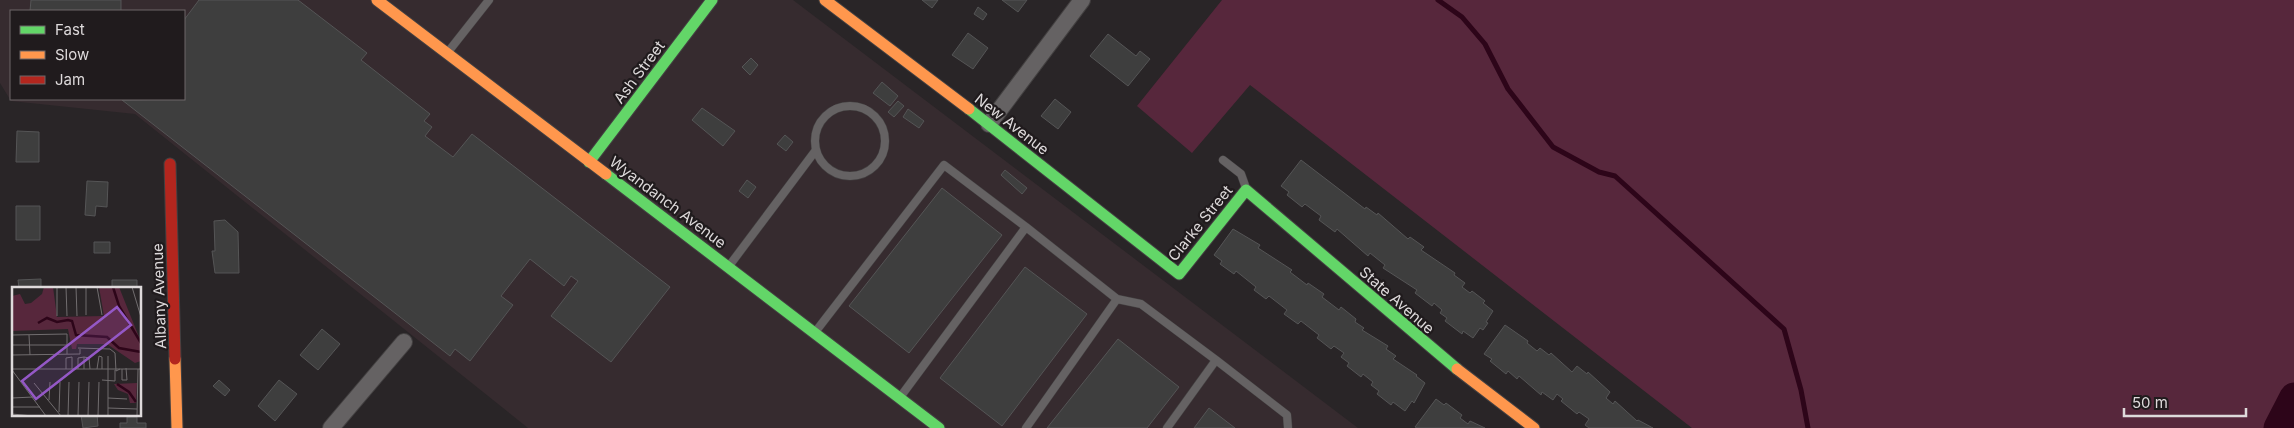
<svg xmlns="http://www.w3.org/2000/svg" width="2294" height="428" font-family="Inter,sans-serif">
<rect width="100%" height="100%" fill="#292527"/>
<path fill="#362b2f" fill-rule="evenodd" d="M0,0H793L1358,428H528L135,114L11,101L0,83ZM11,11H184V99H11Z"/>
<path fill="#57273c" d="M1222,0H2294V428H1692L1250,85L1192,153L1137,106Z"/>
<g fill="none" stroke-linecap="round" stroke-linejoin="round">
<path stroke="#2d0519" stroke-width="5" d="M1438,0L1462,17L1485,44L1508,89L1553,147L1599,172L1615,176L1784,329L1801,390L1808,428"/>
<path stroke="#2d0519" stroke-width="29" d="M2278,428L2294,397"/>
</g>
<path fill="#3e3e3e" stroke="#555556" d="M31,0H121V11H30Z
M199,0H298L367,53L361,60L430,114L424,121L432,127L425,136L453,157L472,134L670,287L611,362L551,316L578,281L571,276L564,286L530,259L501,296L513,305L470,361L455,349L450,356L122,100L184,99V20Z
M922,0H938L932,8Z
M1002,0H1027L1018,12Z
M978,7L987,14L983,20L974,14Z
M968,33L988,48L973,69L952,55Z
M1108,34L1136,56L1140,51L1150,59L1128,86L1090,56Z
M751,58L758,65L750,75L742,67Z
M882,82L898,96L890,106L873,93Z
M1055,99L1071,112L1058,129L1041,116Z
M898,101L904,106L894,117L888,112Z
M702,108L735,131L723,146L692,120Z
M908,109L924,121L919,128L903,117Z
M17,131L39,132V162H16Z
M785,135L793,142L786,151L777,144Z
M1301,160L1365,209L1366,207L1377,215L1378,213L1408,239L1410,237L1424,247L1421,250L1455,273L1454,275L1465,283L1462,287L1470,293L1472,291L1485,301L1483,303L1493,311L1486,322L1488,323L1483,330L1480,328L1473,338L1463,331L1462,334L1445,321L1447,318L1440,313L1442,310L1434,303L1432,306L1415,293L1417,290L1383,268L1385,265L1370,253L1368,256L1337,229L1335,232L1319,220L1321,216L1305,204L1302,207L1287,195L1289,192L1281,186Z
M1005,170L1027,188L1022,194L1001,175Z
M747,180L756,187L748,198L739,191Z
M87,181L108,182L107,207L96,206L95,216L85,215Z
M942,188L1002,235L909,353L849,306Z
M16,206H40V240H16Z
M225,220L238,232L239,273H215L212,251H215L214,221Z
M1233,229L1260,245L1258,248L1292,270L1290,272L1307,285L1308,283L1324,294L1322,297L1339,310L1341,307L1356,319L1355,322L1364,328L1362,330L1388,346L1386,349L1396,356L1393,359L1417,375L1416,376L1425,383L1414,403L1412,401L1405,411L1393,402L1391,405L1377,394L1379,391L1371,385L1373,382L1363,374L1361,377L1347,366L1349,363L1341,357L1344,353L1334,346L1331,349L1317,338L1319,335L1301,321L1298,324L1284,314L1287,310L1269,296L1266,299L1254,290L1256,287L1236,271L1234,274L1220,264L1222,261L1214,255Z
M94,242H110V253H94Z
M1025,267L1087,314L1002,426L940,378Z
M41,279V288H19L18,280Z
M112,280H137V288H112Z
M1505,325L1528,341L1527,343L1537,351L1540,348L1549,355L1551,353L1572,372L1577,366L1587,374L1588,372L1610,392L1606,398L1613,404L1615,401L1637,421L1638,420L1653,428H1589L1585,425L1589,419L1579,412L1577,414L1561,401L1563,399L1557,394L1553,400L1542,392L1541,395L1519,376L1517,379L1508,371L1506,374L1490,361L1492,359L1484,354Z
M322,329L340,344L318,370L300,355Z
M1118,339L1179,387L1147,428H1047Z
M219,380L230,390L225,396L213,386Z
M279,380L297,394L275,421L258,406Z
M1436,399L1444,405L1446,403L1462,415L1460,418L1468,424L1470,421L1485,428H1417L1415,427Z
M1209,408L1235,428H1194Z
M97,414L98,426L83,428L81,415Z
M127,417H137V423H146V428H120V423H127Z"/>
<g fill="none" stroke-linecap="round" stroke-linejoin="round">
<defs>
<path id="lane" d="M448,52L489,0
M815 141a35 35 0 1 1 70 0a35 35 0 1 1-70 0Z
M1223,160L1241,174L1246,188
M1026,227L1117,299
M729,266L816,150
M816,331L944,165L1026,227L901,396
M1216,360L1287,415L1288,428
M1026,428L1117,299L1141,304L1216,360L1167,428"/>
<path id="street" d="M989,124L1082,0
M331,428L404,342"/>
<path id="fast" d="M969,109L1179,274L1246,190L1457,369
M589,162L712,0
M606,174L939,428"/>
<path id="slow" d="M377,0L606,174
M825,0L969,109
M175,359L177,428
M1457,369L1534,428"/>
<path id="jam" d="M170,164L175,359"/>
</defs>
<use href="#lane" stroke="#434041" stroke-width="9"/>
<use href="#street" stroke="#434041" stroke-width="18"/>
<use href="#fast" stroke="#434041" stroke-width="13"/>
<use href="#slow" stroke="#434041" stroke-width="13"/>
<use href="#jam" stroke="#434041" stroke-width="13"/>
<use href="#lane" stroke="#656263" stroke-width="8"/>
<use href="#street" stroke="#656263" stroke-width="16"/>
<use href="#fast" stroke="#63d668" stroke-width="11"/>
<use href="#slow" stroke="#ff974d" stroke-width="11"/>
<use href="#jam" stroke="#b3261e" stroke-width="11"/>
</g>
<g text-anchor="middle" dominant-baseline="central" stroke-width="4.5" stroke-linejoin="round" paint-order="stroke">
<g font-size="15" fill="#dedadb" stroke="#201b1d">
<text transform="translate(639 72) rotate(-53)">Ash Street</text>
<text transform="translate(1012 124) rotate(38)">New Avenue</text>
<text transform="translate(668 202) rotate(37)">Wyandanch Avenue</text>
<text transform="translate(1200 223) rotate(-51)">Clarke Street</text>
<text transform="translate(159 296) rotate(-92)">Albany Avenue</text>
<text transform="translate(1397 300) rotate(41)">State Avenue</text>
</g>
</g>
<g transform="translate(12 287)">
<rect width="129" height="129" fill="#292527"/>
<path d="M32,0H41L45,30L92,29L87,0H107L129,55V74L123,76L95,57H65L64,62H60L56,42L0,44V9L8,7L13,17L19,16L30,7ZM125,96L124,116H118L116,107L106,103L102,97Z" fill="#57273c"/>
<path fill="none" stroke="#2d0519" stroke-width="2.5" d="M101,0L107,19L129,56M26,36L35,31L45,35L56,33L60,34L64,48L95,50L107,61L129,65M105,97L117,105L124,115"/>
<path fill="none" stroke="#716d6f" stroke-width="1" d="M45,0V29M54,0L55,29M64,0L65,29M74,0V28M85,0L90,28M120,0L129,30M0,48L55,47V67M17,48L18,68M0,58H55M66,61L98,62L103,66L104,84L108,82M0,68L68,67V62M72,70L77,71L78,82M0,82H129M54,82V71L60,70V82M66,82V71L72,70V82M85,82L87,69L90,70V82M110,82V93H115L114,81M0,83L34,129M90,93L103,94V83M22,96L49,129M0,111L21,110M96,111L115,112M37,113L38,95M0,120H28M96,121L125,122M47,125L48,95M0,127L21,129M56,129L57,95M66,129L67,95M76,129L77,95M86,129L87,95M96,129V69M125,129L126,82"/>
<path fill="#9458c6" fill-opacity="0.15" stroke="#9458c6" stroke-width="2.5" d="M105,20L119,38L24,112L10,94Z"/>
<rect width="129" height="129" fill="none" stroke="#dedadb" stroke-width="2.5"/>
</g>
<rect x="10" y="10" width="175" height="90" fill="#201b1d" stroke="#6c6769"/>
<rect x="20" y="26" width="25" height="8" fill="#63d668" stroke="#6c6769"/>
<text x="55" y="35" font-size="15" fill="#dedadb">Fast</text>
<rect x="20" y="51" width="25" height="8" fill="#ff974d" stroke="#6c6769"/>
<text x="55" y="60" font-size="15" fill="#dedadb">Slow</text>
<rect x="20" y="76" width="25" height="8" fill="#b3261e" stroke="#6c6769"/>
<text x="55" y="85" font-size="15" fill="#dedadb">Jam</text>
<path d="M2124 408v8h122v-8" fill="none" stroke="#dedadb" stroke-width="2.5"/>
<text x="2132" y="408" font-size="15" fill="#dedadb" stroke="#201b1d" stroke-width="4" paint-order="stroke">50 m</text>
</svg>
